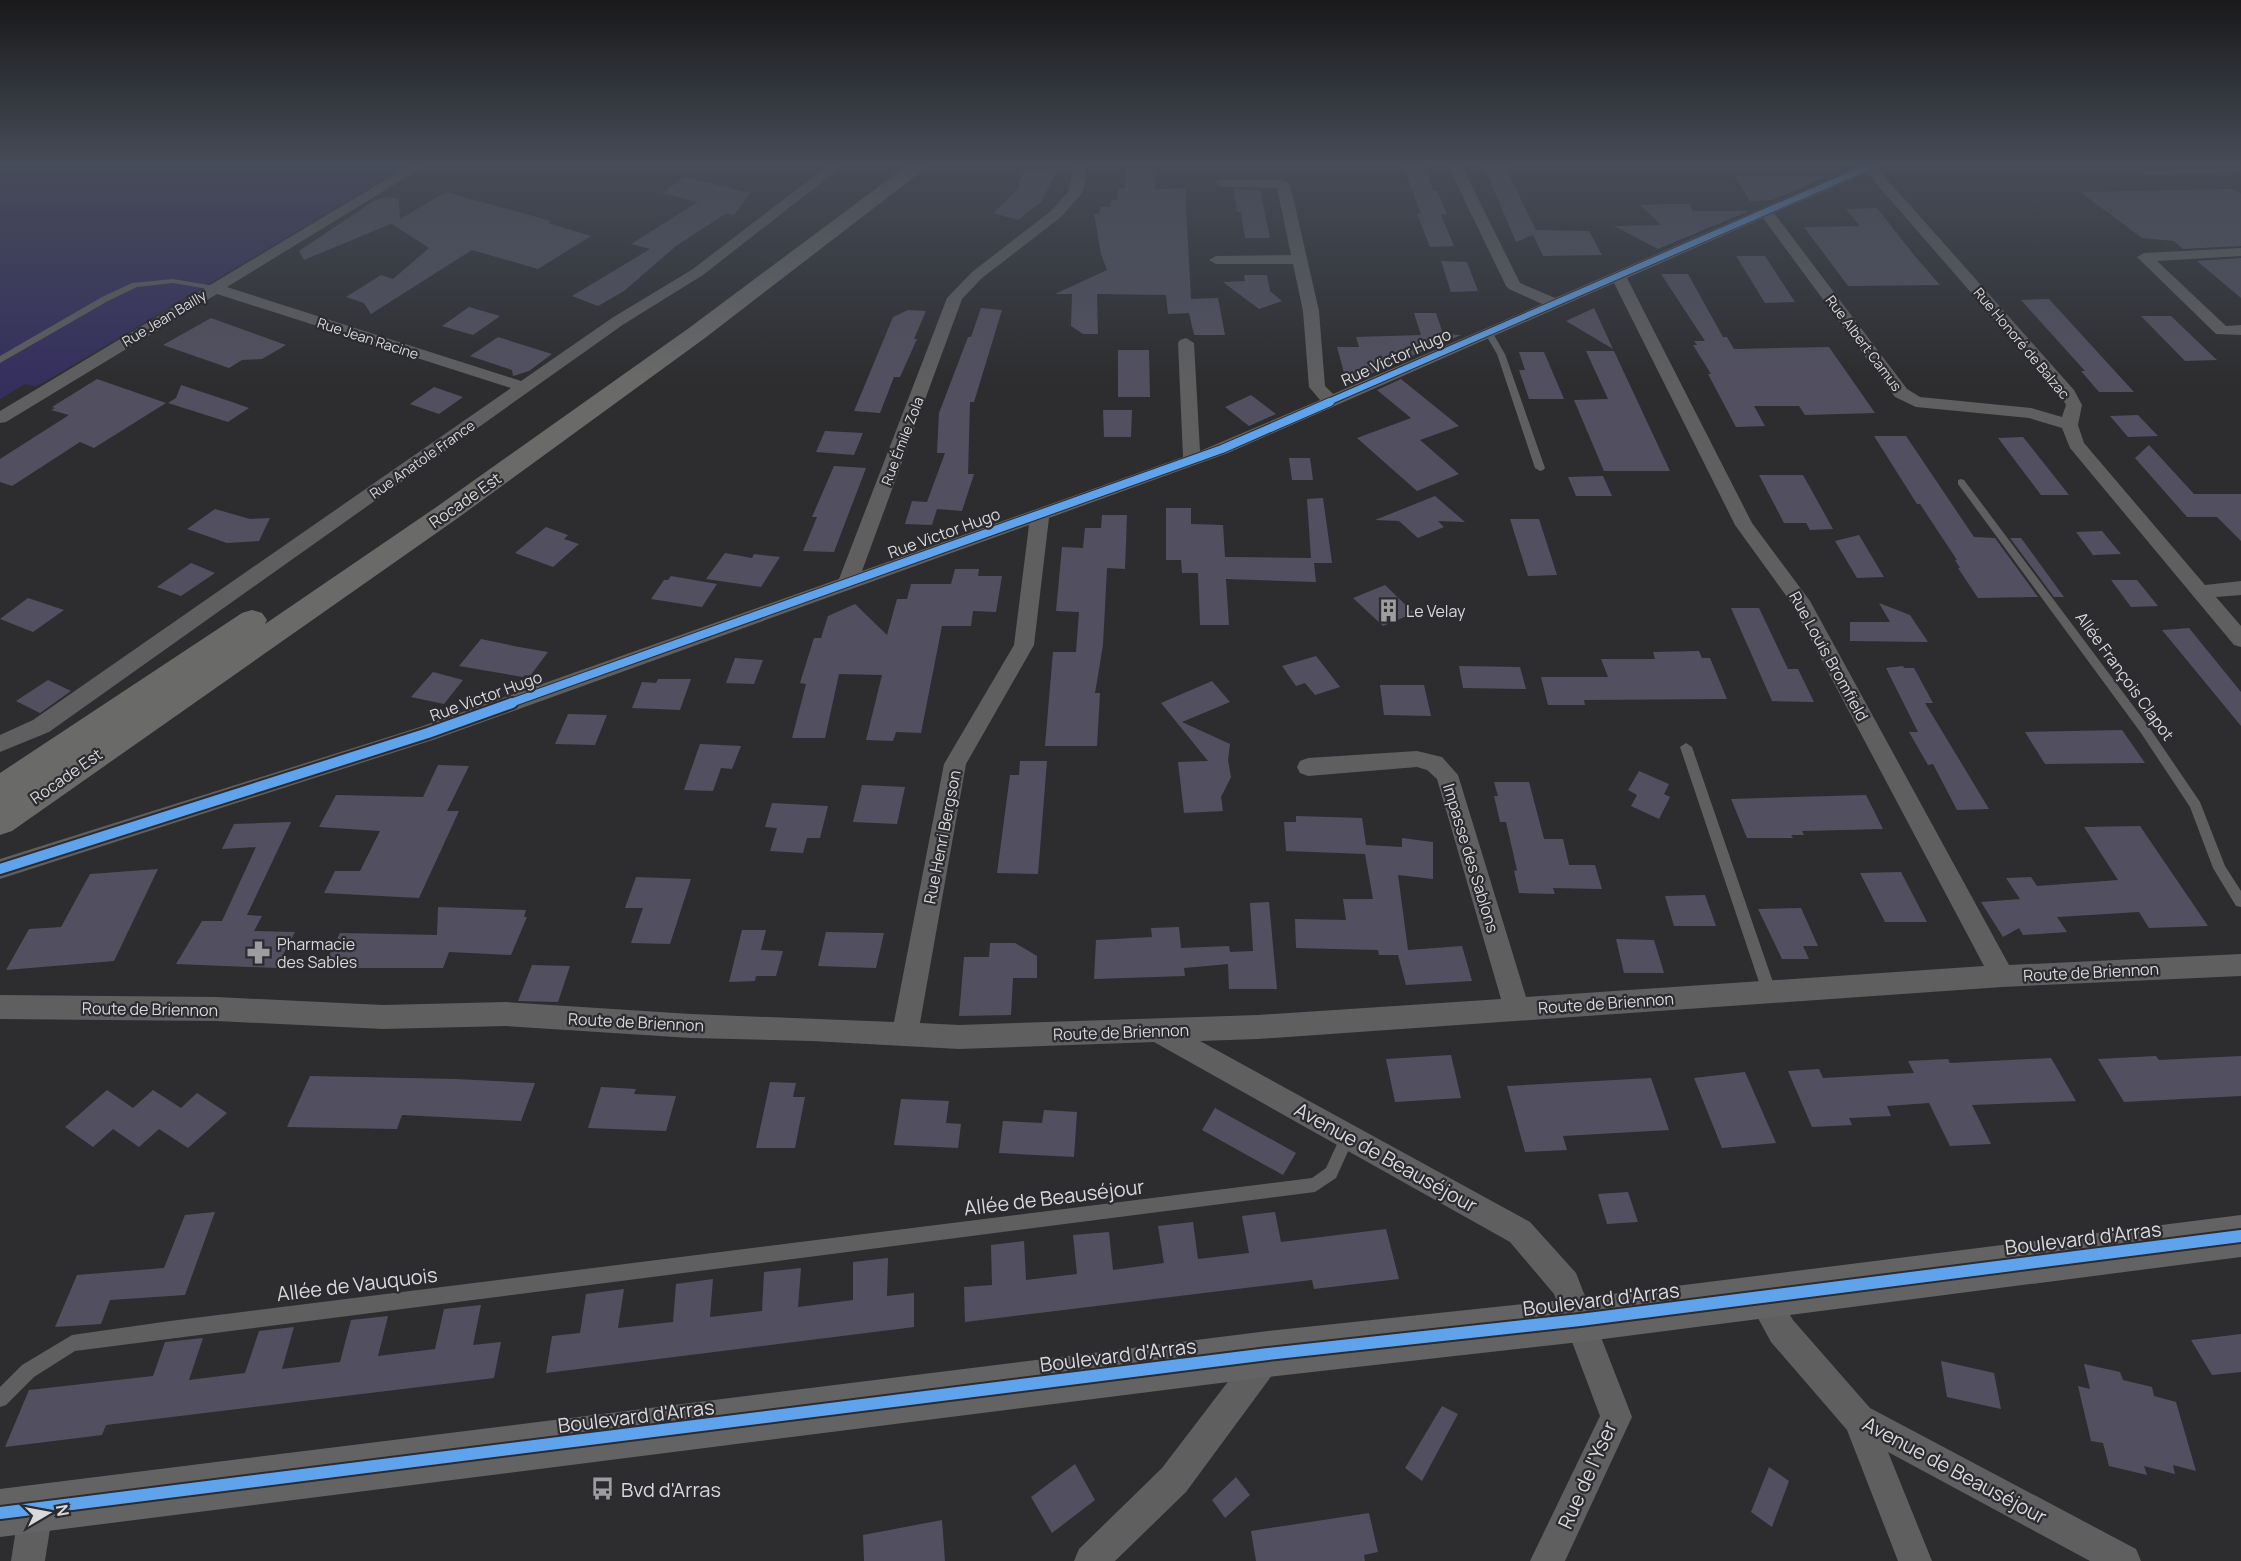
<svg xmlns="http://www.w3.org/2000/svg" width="2241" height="1561" font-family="Manrope,sans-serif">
<rect width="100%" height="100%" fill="#2d2d2f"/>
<path fill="#352f5e" d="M0,164H409L53,377L35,387L25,384L0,399Z"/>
<path fill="#525060" d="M1402,164H1424L1433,191H1437L1447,214L1441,215L1454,246L1430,247L1417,214L1421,213Z
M1483,164H1504L1536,230L1589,231L1602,255L1543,256L1533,235L1516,242Z
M1125,168L1155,169L1154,189L1185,188L1191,299L1218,298L1225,335H1194L1189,313L1168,314L1166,295L1097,294L1098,334H1083L1071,326L1072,294H1055L1107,270L1101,254L1094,214H1099L1101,207H1109L1111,200H1116L1119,188H1125Z
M1024,170H1057L1041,202L1018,220L993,213L1016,191Z
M1734,176H1828L1772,200L1750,201Z
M685,177L750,193L734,215L725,214L676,246L624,291L598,306L572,296L650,249L631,244L698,202L662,193Z
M1234,189L1260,190L1270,238H1245L1241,212H1237Z
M2233,189L2241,194V246L2183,249L2174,241L2142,238L2080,192Z
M446,192L551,221L548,223L591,236L538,269L472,250L371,314L364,303L346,297L381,275L393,279L429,248L392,224L393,223L304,260L299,251L375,200L388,197L399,199L400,219Z
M1666,204H1689L1693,211H1749L1658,249L1614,226L1661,225L1640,205Z
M1877,208L1914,255L1940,285L1848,286L1804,227L1860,226L1846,209Z
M1736,256H1765L1795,302L1765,303Z
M2241,258V298L2197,261Z
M1441,261L1467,262L1478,291L1451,292Z
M1661,274H1688L1723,337H1727L1734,349L1829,347L1875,413L1805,415L1799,406H1754L1765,426L1736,427L1708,374H1711L1693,345H1697L1694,341H1705Z
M1244,275H1267L1270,291L1282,301L1259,309L1223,282L1245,281Z
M2049,299L2134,392H2099L2081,371H2085L2021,300Z
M469,307L500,316L473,335L442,326Z
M981,308L1002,310L974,402H970L968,474H974L962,511L937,509L932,525L905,524L912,501L927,502L945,453H937L939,413L968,337H971Z
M1594,308L1613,349L1566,321Z
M908,310L926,311L914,339H917L900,377H894L880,413L854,411L893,317Z
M1414,313H1436L1443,334L1461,335L1347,384L1337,347H1359L1356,337L1421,335Z
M2141,316H2171L2217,360L2185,361Z
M211,318L286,345L262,359L242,360L229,368L163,345Z
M498,337L552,354L529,371L513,376L512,370L470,356Z
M1118,350H1149L1150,397H1118Z
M1586,351H1614L1670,471H1604L1574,400L1608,399Z
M1519,352H1544L1564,399H1529L1519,370H1525Z
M97,379L166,403L94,448L80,442L12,486L0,482V459L69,415L51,410L55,408L52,407Z
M1401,379L1459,426L1420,440L1459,474L1417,491L1357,438L1411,418L1377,390Z
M181,385L229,401L249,408L228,422L168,403L176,398Z
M434,387L463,397L439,414L410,404Z
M1251,395L1276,414L1249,426L1225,407Z
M1103,410H1132L1131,437H1104Z
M2138,415L2158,436L2128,437L2110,416Z
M825,431L863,433L854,455L816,452Z
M1874,436H1906L1974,537L1995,538L2038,597L1978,598L1958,568H1960L1955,560H1957L1920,504H1917Z
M2023,437L2069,495H2041L1998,438Z
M2149,445L2194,494H2241V541L2217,517H2187L2135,458Z
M1289,458H1310L1313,480H1292Z
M834,466L866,468L834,552L803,551L817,517H812Z
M1759,475H1803L1833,529L1810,530L1806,523H1784Z
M1603,476L1612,496H1576L1568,477Z
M1435,496L1465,522L1438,521L1444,527L1418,538L1399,521L1375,520Z
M1323,498L1332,563H1314L1316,582L1226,579L1229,625H1200L1198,573H1182L1181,560H1166V508H1191V524L1223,525L1225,557L1311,558L1307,499Z
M215,509L250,519L270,518L259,541L227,543L187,529Z
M1102,515H1127L1125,569L1107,568L1103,645L1095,693H1100L1097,746H1045L1053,652H1076L1079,612L1056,611L1062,547L1083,548L1085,528H1101Z
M1510,519H1539L1557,575L1528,576Z
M546,527L568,535L564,539L579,544L553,567L515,553Z
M2102,531L2121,554L2093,555L2076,532Z
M1859,535L1884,577L1857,578L1835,541Z
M2010,538H2021L2064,597H2054Z
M725,553L752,558L754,554L780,557L761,587L706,579Z
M191,563L215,573L181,596L157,587Z
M955,569H979L978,576H1002L996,612L973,611L971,626H942L921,733L896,732L893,741L866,740L882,675L839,674L825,738H792L806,684L800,683L814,638H821L828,616L855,604L887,635L897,599H907L911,584H951Z
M671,576L717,584L702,607L651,599L664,580H668Z
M2111,580H2137L2158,606L2131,607Z
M1385,585L1414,613L1383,626L1353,598Z
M28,598L64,610L33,632L0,619Z
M1879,603L1910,615L1928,642L1850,641V622H1890Z
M1731,608H1759L1788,669H1798L1814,702L1772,701Z
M2189,628L2241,692V726L2162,630Z
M481,639L519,647L548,652L530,676L525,675L523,677L459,666Z
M1699,651L1702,658H1710L1727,699L1584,700L1585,705H1548L1541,677H1608L1601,659H1655L1653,652Z
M1316,656L1327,670L1340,687L1315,695L1305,683L1296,686L1282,666Z
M735,658L763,660L754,684L726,683Z
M1459,666L1520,667L1526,689L1463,688Z
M1903,666L1904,668H1914L1933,703H1925L1989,809L1957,810L1933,764L1928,765L1909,732H1918L1886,668Z
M433,672L463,680L444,704L411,697Z
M658,679H691L680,710L632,708L642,682L656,683Z
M48,680L71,691L40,713L16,701Z
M1212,681L1230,702L1182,722L1230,744L1228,760L1231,777L1221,797L1223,811L1184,813L1178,762L1208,761L1161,703Z
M1380,685H1424L1431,716L1384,715Z
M568,714L607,715L595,745L555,744Z
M2122,730L2145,763L2045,764L2025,732Z
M700,744L741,746L732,769L721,768L713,791L684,790Z
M1020,761H1047L1038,874L997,873L1010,775H1019Z
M438,765L469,766L447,811H459L419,898L324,893L335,871H360L380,831L319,827L336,795L423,797Z
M1639,771L1669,784L1664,794L1670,797L1659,819L1631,806L1637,795L1628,790Z
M1494,782H1529L1544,839H1563L1569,865H1595L1602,889L1553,888L1555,894L1519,893L1514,871L1517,870L1506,822H1500L1494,796H1498Z
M862,785L905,787L897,824L853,822Z
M1866,795L1883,829L1802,831L1804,835H1791L1793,838H1747L1731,799Z
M772,803L828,806L820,838H807L803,853L770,851L777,828L765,827Z
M1296,816L1362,818L1366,845L1402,847V838L1433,842V879L1398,875L1408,950L1462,946L1472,981L1406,985L1398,955H1379L1378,950L1296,948L1295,919L1346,920L1343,899H1373L1365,854L1286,851L1284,822H1296Z
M291,822L247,915L262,916L254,931L295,932L276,968L176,964L202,921H222L256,847L222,849L234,824Z
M2140,826L2208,926L2149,928L2139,912L2057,917L2067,932L2023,935L2019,928L2003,937L1981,902L2020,899L2006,878L2031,877L2037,886L2118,880L2084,827Z
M158,869L114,961L6,970L29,929L61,927L90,874Z
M1901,872L1927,922H1885L1860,873Z
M636,877L691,879L670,944L631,943L643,908H625Z
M1705,895L1716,926H1674L1665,896Z
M1269,902L1277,989H1229L1228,964L1184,968L1185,976L1094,979L1096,940L1152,937L1151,928L1179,927L1181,948L1229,946L1230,952L1253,951L1250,903Z
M438,907L526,910L524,917H527L511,955L449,952L443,968H323L340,933L437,935Z
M1801,908L1818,946H1803L1809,959H1782L1758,909Z
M742,930H766L761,950L783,951L776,976H756L755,981L729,982Z
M826,932L884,933L876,968L818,966Z
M1616,939L1654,940L1664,973H1624Z
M990,943H1015L1037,956V978H1013L1011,1015L959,1016L964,957H989Z
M532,965L570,966L558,1002L518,1001Z
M1451,1055L1461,1098L1395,1102L1386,1059Z
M2156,1056L2159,1060L2241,1056V1096L2124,1102L2098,1059Z
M2051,1058L2076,1101L1972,1105L1991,1144L1950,1146L1929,1103L1887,1106L1891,1116L1849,1118L1852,1125L1812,1127L1788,1071L1819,1069L1823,1078L1914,1073L1908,1061L1948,1059L1950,1063Z
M1745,1072L1776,1143L1722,1148L1694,1078Z
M310,1076L456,1079L535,1083L521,1121L402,1115L397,1129L287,1127Z
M1651,1078L1669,1130L1563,1136L1567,1150L1525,1152L1507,1086Z
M770,1082L796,1083L793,1097H805L795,1148H756Z
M601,1087L636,1089L634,1094L676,1096L666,1131L588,1128Z
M107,1090L133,1108L153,1090L181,1108L197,1093L227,1113L188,1148L159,1129L139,1147L113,1129L93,1147L65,1127Z
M901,1099L949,1101L946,1123L961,1124L958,1148L894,1145Z
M1215,1108L1296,1153L1283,1175L1202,1130Z
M1044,1110L1077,1112L1074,1157L999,1153L1003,1121L1042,1123Z
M1628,1192L1638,1222L1607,1224L1598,1194Z
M215,1212L185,1295L110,1300L101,1324L55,1327L77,1275L164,1268L185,1215Z
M1275,1212L1281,1242L1386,1229L1399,1279L1314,1289L1312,1280L965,1322L964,1287L992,1285L991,1245L1024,1241L1026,1280L1077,1274L1073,1235L1109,1232L1113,1270L1164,1263L1158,1226L1193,1222L1198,1259L1249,1253L1242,1216Z
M888,1258L887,1296L914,1293V1327L546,1373L552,1336L580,1333L586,1294L624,1289L618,1328L673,1322L676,1284L713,1279L710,1317L762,1311L764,1272L801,1268L798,1307L853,1300V1262Z
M481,1305L473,1345L501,1342L494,1378L106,1425L102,1435L5,1447L29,1390L153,1376L165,1342L203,1338L189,1380L245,1373L259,1331L294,1327L282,1369L340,1362L351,1320L388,1316L378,1356L435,1349L444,1309Z
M2241,1334V1372L2212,1375L2191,1340Z
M1941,1361L1994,1373L2001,1409L1947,1397Z
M2084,1364L2120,1372L2123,1380L2152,1387L2154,1396L2176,1402L2196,1471L2173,1465L2175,1474L2144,1466L2147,1475L2109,1466L2103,1443L2091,1441L2078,1386L2090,1389Z
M1442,1406L1458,1414L1422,1481L1405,1468Z
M1075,1464L1095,1500L1052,1533L1031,1497Z
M1769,1467L1789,1481L1772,1527L1751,1512Z
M1236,1477L1250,1495L1225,1518L1212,1500Z
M1369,1513L1378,1552L1364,1555L1365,1561H1256L1251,1531Z
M942,1520L945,1561H864L863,1535Z"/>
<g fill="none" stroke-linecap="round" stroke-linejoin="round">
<path fill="#5f5f60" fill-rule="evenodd" d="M2241,168V172L2146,175L2142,173L2146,171Z
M173,279L214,286L218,288L214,290L173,283L137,287L108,301L0,363V356L102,297L132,283Z
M1485,330H1491L1505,354L1545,468L1543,470L1540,471L1535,468L1497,354L1484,332Z
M1961,479L1964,480L2149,727L2200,802L2225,866L2241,891V907L2236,906L2213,868L2190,807L2141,733L1958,484V480Z
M1686,743L1692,747L1776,991L1774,995L1769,997L1764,995L1762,991L1680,747Z
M1348,1129L1353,1131L1355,1136L1336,1178L1315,1192L75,1351L34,1377L6,1405L0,1407V1387L22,1365L72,1335L170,1321L1312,1178L1326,1168L1343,1131Z"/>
<path fill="#5f5f60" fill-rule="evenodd" d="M412,164H428L227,287L521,381L612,318L693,269L830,164H845L703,275L624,324L49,732L0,752V735L33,720L511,388L217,294L6,422L0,423V411Z
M1071,164H1085L1086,176L1082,193L1061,217L982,278L962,299L862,571L1183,457L1178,343L1180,340L1186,338L1194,343L1200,451L1320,400L1309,387L1303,311L1293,264H1216L1209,260L1216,256L1291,255L1277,188L1223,187L1218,186L1216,183L1218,180H1283L1290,184L1319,311L1325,386L1333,394L1542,304L1509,289L1506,286L1447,164H1461L1520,283L1555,298L1864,164H1882L1877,168L2074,390L2082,405L2078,425L2084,443L2205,585L2241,581V595L2216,597L2241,626V647L2234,645L2070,448L2062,428L2029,418L1916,407L1895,397L1763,218L1627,278L1752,523L1810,601L2009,965L2241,954V976L2002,987L1258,1039L1200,1041L1530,1222L1576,1273L1632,1417L1565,1561H1530L1600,1416L1554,1294L1510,1242L1154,1042L959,1049L812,1041L691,1038L506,1026L383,1029L217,1021L0,1019V995L217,997L383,1005L506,1002L691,1014L894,1022L944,764L1014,645L1029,525L436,739L0,879V859L420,727L839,579L947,298L972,272L1051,211L1068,192L1072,176ZM1867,173L2061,396L2066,405L2062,417L2031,408L1920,397L1907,389L1774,213ZM1614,283L1735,525L1792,604L1984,966L1526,997L1458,775L1442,757L1417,751L1308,758L1300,761L1297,767L1300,773L1308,776L1417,767L1427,770L1437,779L1501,999L1258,1015L959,1025L920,1023L966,764L1034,645L1049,518L1228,453Z
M2241,248V256L2157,261L2226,326L2241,325V335L2216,334L2137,257L2144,253Z
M1762,1283L1773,1287L1793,1320L1870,1408L2136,1549L2141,1561H2090L1888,1452L1932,1561H1898L1847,1430L1771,1342L1747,1298L1751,1287Z
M1267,1341L1278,1345L1282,1356L1278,1367L1186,1492L1115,1561H1074L1079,1549L1162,1468L1256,1345Z
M36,1493L48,1498L53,1510L45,1561H11L19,1510L24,1498Z"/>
<path fill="#636363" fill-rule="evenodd" d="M2241,1215V1257L1580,1342L1268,1377L0,1537V1489L1268,1331L1580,1298Z"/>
<path fill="#6a6a68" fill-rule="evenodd" d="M909,164H931L705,338L455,520L12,831L0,835V773L242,613L252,610L262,613L267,620L265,624L435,508L689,328Z"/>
<defs>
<path id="cycleway-far3" d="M1326,403L1875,164"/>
<path id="cycleway-far2" d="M508,704L1222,449L1330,402"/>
<path id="cycleway-far1" d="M0,869L428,733L512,703"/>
<path id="cycleway" d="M0,1513L1268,1354L1580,1320L2241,1236"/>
</defs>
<use href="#cycleway-far3" stroke="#2c2c30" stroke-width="8"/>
<use href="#cycleway-far2" stroke="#2c2c30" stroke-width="10"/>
<use href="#cycleway-far1" stroke="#2c2c30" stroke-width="14"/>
<use href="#cycleway" stroke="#2c2c30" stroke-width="16"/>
<use href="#cycleway-far3" stroke="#60a3ed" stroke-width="6"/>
<use href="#cycleway-far2" stroke="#60a3ed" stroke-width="8"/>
<use href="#cycleway-far1" stroke="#60a3ed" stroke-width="10"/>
<use href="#cycleway" stroke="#60a3ed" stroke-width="12"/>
</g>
<linearGradient id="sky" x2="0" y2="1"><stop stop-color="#19191a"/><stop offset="0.43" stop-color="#464c58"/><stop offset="1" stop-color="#464c58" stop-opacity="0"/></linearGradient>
<rect width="2241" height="382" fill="url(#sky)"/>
<defs>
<symbol id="building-bare" viewBox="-9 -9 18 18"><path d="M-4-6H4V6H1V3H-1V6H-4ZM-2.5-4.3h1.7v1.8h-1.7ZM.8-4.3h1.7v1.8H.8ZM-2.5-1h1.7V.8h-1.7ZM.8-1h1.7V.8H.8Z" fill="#9d9d9f" stroke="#2c2c30" stroke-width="2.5" paint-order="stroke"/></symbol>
<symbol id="pharmacy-bare" viewBox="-9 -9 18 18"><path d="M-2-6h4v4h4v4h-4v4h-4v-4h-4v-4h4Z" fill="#9d9d9f" stroke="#2c2c30" stroke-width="2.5" paint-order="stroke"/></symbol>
<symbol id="bus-bare" viewBox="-9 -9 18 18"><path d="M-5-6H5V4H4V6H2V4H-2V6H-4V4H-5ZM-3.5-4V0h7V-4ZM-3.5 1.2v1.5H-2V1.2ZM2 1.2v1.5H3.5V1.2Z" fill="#9d9d9f" stroke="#2c2c30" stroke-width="2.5" paint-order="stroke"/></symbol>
</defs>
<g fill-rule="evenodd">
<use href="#building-bare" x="1372" y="594" width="33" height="33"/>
<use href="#pharmacy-bare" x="242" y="936" width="33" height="33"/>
<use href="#bus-bare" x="586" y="1472" width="33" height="33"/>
</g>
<g text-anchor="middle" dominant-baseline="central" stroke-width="4.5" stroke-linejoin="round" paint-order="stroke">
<g font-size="14" fill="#d9d9db" stroke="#2c2c30">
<text transform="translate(164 318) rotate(-31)">Rue Jean Bailly</text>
<text transform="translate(368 338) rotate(18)">Rue Jean Racine</text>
<text transform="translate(1864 343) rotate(53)">Rue Albert Camus</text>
<text transform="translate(2022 343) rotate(50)">Rue Honoré de Balzac</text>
<text transform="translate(902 441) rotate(-69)">Rue Émile Zola</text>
<text transform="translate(422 459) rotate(-35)">Rue Anatole France</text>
</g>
<g font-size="16" fill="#d9d9db" stroke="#2c2c30">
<text transform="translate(1396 357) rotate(-24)">Rue Victor Hugo</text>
<text transform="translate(465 500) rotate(-35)">Rocade Est</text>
<text transform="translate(944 533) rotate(-20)">Rue Victor Hugo</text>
<text transform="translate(1829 656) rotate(61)">Rue Louis Bromfield</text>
<text transform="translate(2125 676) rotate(54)">Allée François Clapot</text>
<text transform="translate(486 696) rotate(-20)">Rue Victor Hugo</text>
<text transform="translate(66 776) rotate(-35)">Rocade Est</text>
<text transform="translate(942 837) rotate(-79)">Rue Henri Bergson</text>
<text transform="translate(1471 858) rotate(73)">Impasse des Sablons</text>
<text transform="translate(2091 972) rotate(-3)">Route de Briennon</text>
<text transform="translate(1606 1003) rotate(-4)">Route de Briennon</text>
<text transform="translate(150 1009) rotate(1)">Route de Briennon</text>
<text transform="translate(636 1022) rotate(3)">Route de Briennon</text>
<text transform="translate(1121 1032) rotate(-2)">Route de Briennon</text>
</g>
<g font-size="16" fill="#d9d9db" stroke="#2c2c30" text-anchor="start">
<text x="1406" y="611">Le Velay</text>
<text x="277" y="944">Pharmacie<tspan x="277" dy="18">des Sables</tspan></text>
</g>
<g font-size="20" fill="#d9d9db" stroke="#2c2c30">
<text transform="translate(1386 1157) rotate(29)">Avenue de Beauséjour</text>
<text transform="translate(1054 1197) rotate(-7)">Allée de Beauséjour</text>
<text transform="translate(2083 1238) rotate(-7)">Boulevard d'Arras</text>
<text transform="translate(357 1284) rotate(-7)">Allée de Vauquois</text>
<text transform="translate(1601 1299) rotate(-7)">Boulevard d'Arras</text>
<text transform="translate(1118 1355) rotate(-7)">Boulevard d'Arras</text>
<text transform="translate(636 1416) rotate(-7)">Boulevard d'Arras</text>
<text transform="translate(1955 1470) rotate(28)">Avenue de Beauséjour</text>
<text transform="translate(1587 1475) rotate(-66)">Rue de l'Yser</text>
</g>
<g font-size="20" fill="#d9d9db" stroke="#2c2c30" text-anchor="start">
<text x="621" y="1489">Bvd d'Arras</text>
</g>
</g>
<g transform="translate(48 1513) rotate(80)" stroke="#2c2c30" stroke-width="4.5" paint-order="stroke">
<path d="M0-4.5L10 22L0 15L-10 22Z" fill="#d9d9db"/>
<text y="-9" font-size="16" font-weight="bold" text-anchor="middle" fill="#d9d9db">N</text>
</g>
</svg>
